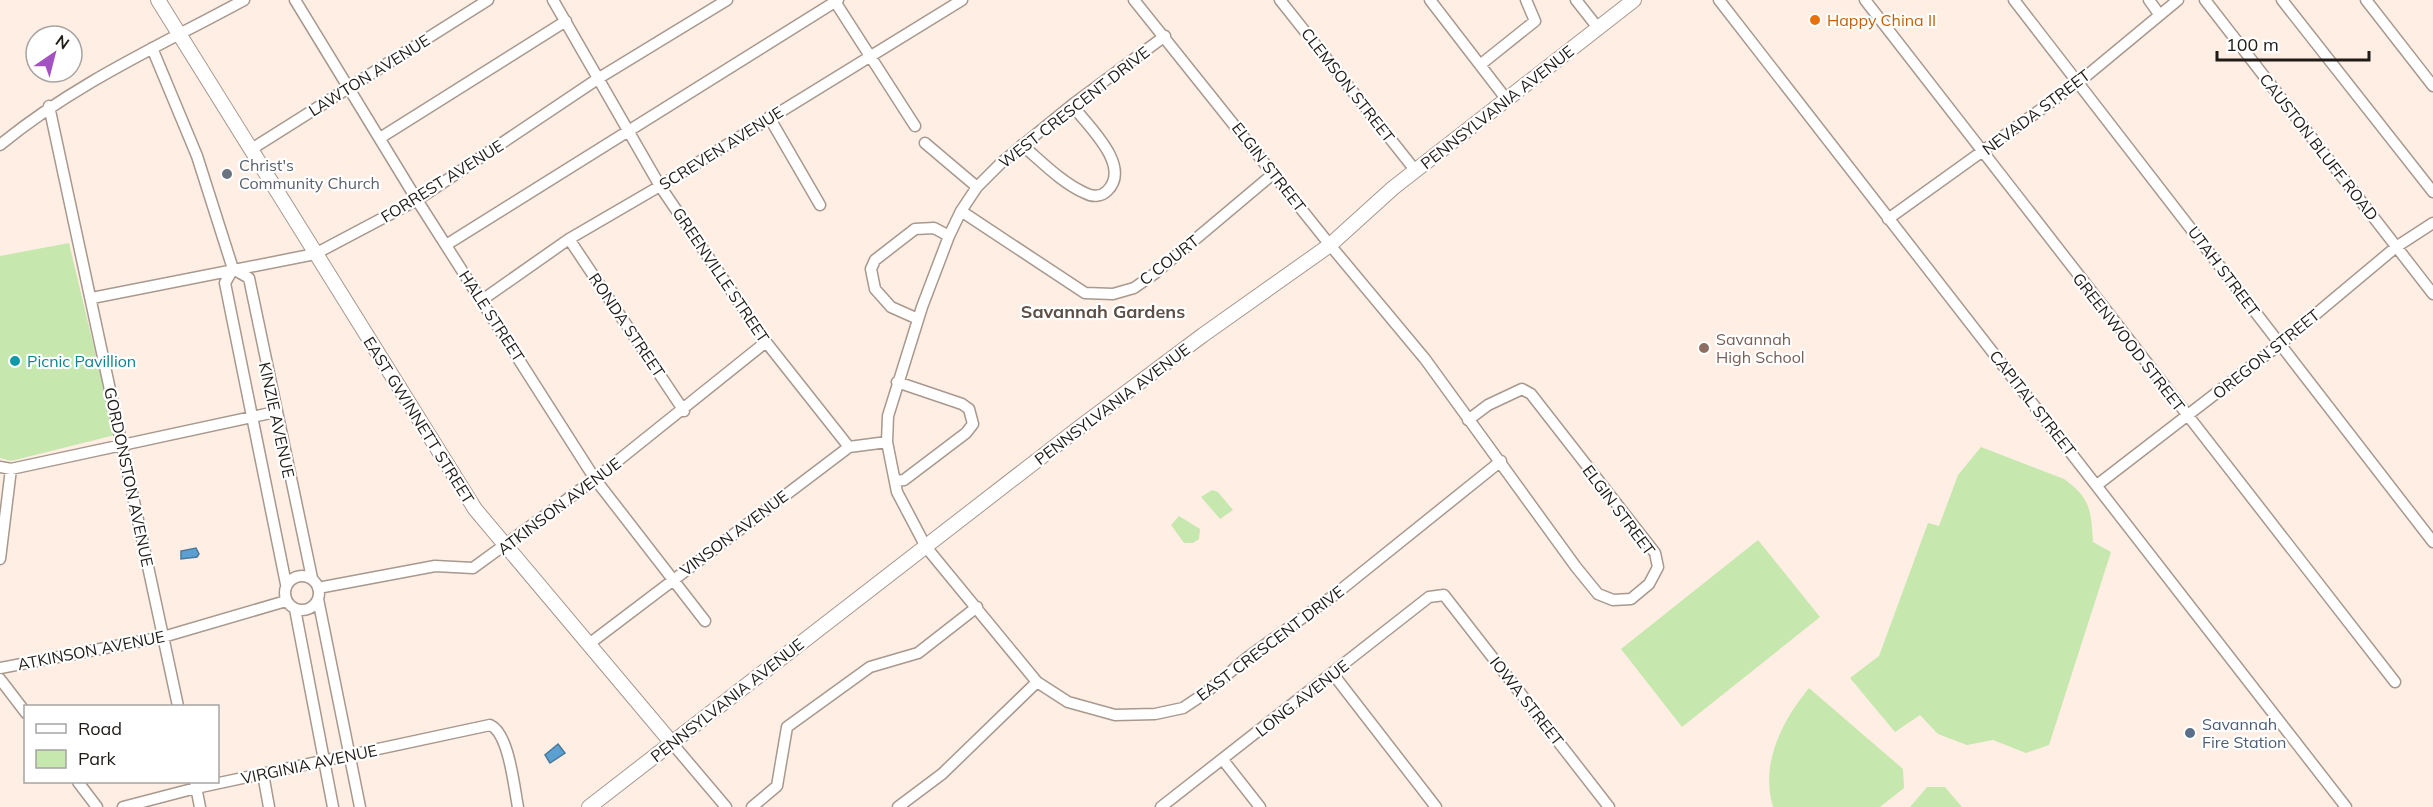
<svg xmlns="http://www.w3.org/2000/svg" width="2433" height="807" font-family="Mulish,sans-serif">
<rect width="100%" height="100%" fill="#ffeee3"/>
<path fill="#c6e7ad" d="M69,243L115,435L11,461L0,458V256Z
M1981,447L2064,479C2091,498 2091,511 2093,542L2111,552L2049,745L2026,753L1993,740L1967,745L1938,734L1920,715L1895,732L1850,678L1879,656L1928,523L1939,526L1958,475Z
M1212,490L1218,492L1233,510L1220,519L1201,497Z
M1179,516L1200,529L1199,539L1193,543H1184L1171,525Z
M1758,540L1820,617L1682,727L1621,649Z
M1809,688L1903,769L1904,788L1880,807H1773C1760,763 1782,721 1809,688Z
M1927,787H1945L1962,807H1910Z"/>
<path fill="#5ca0d2" stroke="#4a789a" stroke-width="1.5" d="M196,548L199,554L197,557L181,559V551Z
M558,744L565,753L550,763L545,755Z"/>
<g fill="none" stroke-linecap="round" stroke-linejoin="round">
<defs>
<path id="minor" d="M295,0L417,200L595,479L705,621
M553,0L660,186L766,342L849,447
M834,0L915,126
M1134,0L1330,245L1425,359L1576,567L1598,594L1613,600L1631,599L1649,584L1658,567L1655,553L1531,394L1522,389L1488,405L1468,420
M1280,0L1415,170
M1430,0L1507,100
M1576,0L1598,28
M1719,0L2346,807
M1865,0L2395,682
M2014,0L2433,542
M2149,0L2159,14
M2205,0L2433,294
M2282,0L2433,192
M2366,0L2433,86
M1165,36L1072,105L1001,163L977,187L961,211L949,236L922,307L888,416L887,442L897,492L926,547L1037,682L1068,702L1115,715L1155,714L1183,708L1204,694L1248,657L1333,596L1501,461
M152,48L197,156L233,269L249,278L312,578
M1480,65L1535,21L1526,0
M49,106L178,706
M769,117L820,205
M380,138L566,21
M925,143L977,187
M0,145C74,84 161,45 244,0
M1022,145C1041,161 1062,183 1085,193C1092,197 1101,197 1107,191C1133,166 1087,125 1072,105
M250,150L488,0
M961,211L1085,293L1113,294L1134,288L1154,274L1273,174
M1888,219L2079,82L2178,0
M569,239L684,411
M446,245L838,0
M233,269L225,283L286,584
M92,298L315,254L417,200L599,78L727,0
M482,300L569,239L660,186L962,0
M918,319L891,307L875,289L871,269L875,260L915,229L934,228L949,236
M0,467L11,469L275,412
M896,481L904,480L966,433L973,424L969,409L962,404L897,382
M2097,485L2280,344L2396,247L2433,223
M0,559L11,469
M285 593a17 17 0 1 1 34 0a17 17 0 1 1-34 0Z
M318,588L435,566L473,568L595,479L766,342
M318,599L360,807
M295,609L333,807
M589,644L849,447L887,442
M0,668L163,637L286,601
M1333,674L1436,807
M0,679L26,713
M671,742L726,807
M1223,760L1260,807
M263,774L269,807
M78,782L97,807
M195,782L200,807
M123,807L196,788L490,725C509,733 514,787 518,807
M752,807L777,786L787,727L870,667L918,653L977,607
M898,807L942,774L1037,682
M1161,807L1429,597L1444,595L1609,807"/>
<path id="major" d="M158,0L475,509L671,742
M589,807L1080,427L1203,335L1330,245L1393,188L1634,0"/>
</defs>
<use href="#minor" stroke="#a8988e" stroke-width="13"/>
<use href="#major" stroke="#a8988e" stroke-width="16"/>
<use href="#minor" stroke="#fff" stroke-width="10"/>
<use href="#major" stroke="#fff" stroke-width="14"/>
</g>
<circle fill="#e8710a" stroke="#fff" stroke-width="2" cx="1815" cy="20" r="6"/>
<circle fill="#6b7280" stroke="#fff" stroke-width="2" cx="227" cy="174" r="6"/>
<circle fill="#8d6e63" stroke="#fff" stroke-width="2" cx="1704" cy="348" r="6"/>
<circle fill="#0f9aa8" stroke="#fff" stroke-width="2" cx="15" cy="361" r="6"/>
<circle fill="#5c6f8a" stroke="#fff" stroke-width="2" cx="2190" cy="733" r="6"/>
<g text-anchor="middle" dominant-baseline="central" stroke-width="4.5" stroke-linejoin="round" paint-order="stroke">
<g font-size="16" fill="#c56008" stroke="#fff" text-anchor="start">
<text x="1827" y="20">Happy China II</text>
</g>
<g font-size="16" fill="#201b17" stroke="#fff">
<text transform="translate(369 75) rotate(-32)">LAWTON AVENUE</text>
<text transform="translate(1348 85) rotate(52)">CLEMSON STREET</text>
<text transform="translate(1074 107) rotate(-38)">WEST CRESCENT DRIVE</text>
<text transform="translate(1497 107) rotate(-38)">PENNSYLVANIA AVENUE</text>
<text transform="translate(2036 112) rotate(-37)">NEVADA STREET</text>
<text transform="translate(2319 147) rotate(52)">CAUSTON BLUFF ROAD</text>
<text transform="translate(721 148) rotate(-32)">SCREVEN AVENUE</text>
<text transform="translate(1269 167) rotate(52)">ELGIN STREET</text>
<text transform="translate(442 181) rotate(-32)">FORREST AVENUE</text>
<text transform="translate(1169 260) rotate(-38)">C COURT</text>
<text transform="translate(2224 271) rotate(53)">UTAH STREET</text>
<text transform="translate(721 275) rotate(56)">GREENVILLE STREET</text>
<text transform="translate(492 316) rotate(57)">HALE STREET</text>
<text transform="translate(627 325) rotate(56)">RONDA STREET</text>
<text transform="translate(2129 342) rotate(52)">GREENWOOD STREET</text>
<text transform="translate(2266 354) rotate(-39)">OREGON STREET</text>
<text transform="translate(2033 403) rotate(52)">CAPITAL STREET</text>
<text transform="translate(1112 404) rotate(-37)">PENNSYLVANIA AVENUE</text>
<text transform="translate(277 420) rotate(78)">KINZIE AVENUE</text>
<text transform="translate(419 420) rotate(58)">EAST GWINNETT STREET</text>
<text transform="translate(129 477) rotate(78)">GORDONSTON AVENUE</text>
<text transform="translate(559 506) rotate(-37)">ATKINSON AVENUE</text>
<text transform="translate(1619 510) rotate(53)">ELGIN STREET</text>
<text transform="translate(734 533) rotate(-37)">VINSON AVENUE</text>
<text transform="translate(1270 643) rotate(-37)">EAST CRESCENT DRIVE</text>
<text transform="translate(91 650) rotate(-11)">ATKINSON AVENUE</text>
<text transform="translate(1302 698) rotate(-38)">LONG AVENUE</text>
<text transform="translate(727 700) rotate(-38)">PENNSYLVANIA AVENUE</text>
<text transform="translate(1527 701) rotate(52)">IOWA STREET</text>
<text transform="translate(309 764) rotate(-12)">VIRGINIA AVENUE</text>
</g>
<g font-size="16" fill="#5b616d" stroke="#fff" text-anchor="start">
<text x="239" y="165">Christ's<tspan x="239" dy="18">Community Church</tspan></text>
</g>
<g font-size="16" fill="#785e54" stroke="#fff" text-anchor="start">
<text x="1716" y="339">Savannah<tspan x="1716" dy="18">High School</tspan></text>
</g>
<g font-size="16" fill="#0d838f" stroke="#fff" text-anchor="start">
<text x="27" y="361">Picnic Pavillion</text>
</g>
<g font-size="16" fill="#4e5e75" stroke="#fff" text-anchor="start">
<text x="2202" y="724">Savannah<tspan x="2202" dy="18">Fire Station</tspan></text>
</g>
<g font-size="18" font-weight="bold" fill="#5e5047" stroke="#fff">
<text x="1103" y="311">Savannah Gardens</text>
</g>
</g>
<rect x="24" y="705" width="195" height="78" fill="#ffffff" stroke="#a6a4a2" stroke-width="1.5"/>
<rect x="36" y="724" width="30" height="9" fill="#ffffff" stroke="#a6a4a2" stroke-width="1.5"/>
<text x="78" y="735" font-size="18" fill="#201b17">Road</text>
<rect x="36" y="750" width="30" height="18" fill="#c6e7ad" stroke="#a6a4a2" stroke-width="1.5"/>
<text x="78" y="765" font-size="18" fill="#201b17">Park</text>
<g transform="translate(54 54) rotate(35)"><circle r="28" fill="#ffffff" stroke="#a6a4a2" stroke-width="1.5"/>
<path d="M0-4.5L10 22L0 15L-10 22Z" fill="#a352c2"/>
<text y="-9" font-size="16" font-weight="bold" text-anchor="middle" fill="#201b17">N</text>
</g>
<path d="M2217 51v9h152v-9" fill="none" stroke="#201b17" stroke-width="3"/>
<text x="2226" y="51" font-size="18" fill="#201b17" stroke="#ffffff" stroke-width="4.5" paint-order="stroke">100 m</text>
</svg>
